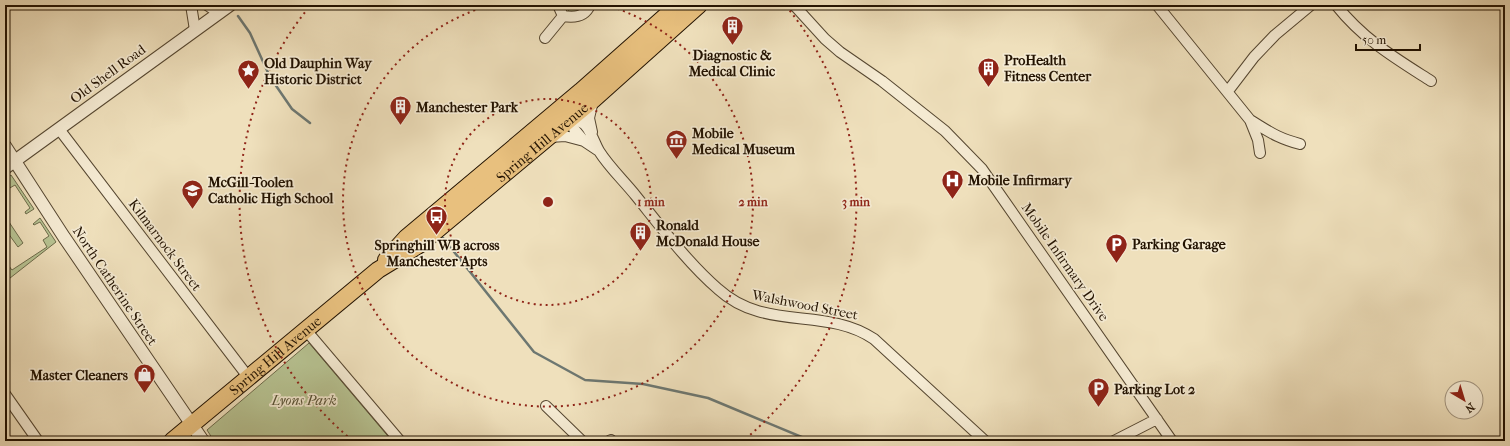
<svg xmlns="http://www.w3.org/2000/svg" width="1510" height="446" font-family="'IM FELL French Canon',serif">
<rect width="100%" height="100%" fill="#efe0bc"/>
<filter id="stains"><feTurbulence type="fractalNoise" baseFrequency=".005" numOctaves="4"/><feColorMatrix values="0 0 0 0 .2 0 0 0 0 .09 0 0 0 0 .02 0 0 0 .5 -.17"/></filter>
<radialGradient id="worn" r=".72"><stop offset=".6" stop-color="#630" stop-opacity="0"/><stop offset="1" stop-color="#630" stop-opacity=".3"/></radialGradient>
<path fill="#b7c392" stroke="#6c6a4a" d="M563,5H586L584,10L571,13Z
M11,175L34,209L26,214L25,212L30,208L15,185L8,189L5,184V180Z
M5,216L23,243L18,247L5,229Z
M40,218L56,242L5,282V267L8,265L12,270L47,247L43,240L49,236L40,222L34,225L33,224Z
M309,343L392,441H214L207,430Z"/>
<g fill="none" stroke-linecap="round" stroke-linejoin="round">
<path stroke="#6d7771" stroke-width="2.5" d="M238,16L250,33L270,77L292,109L310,123
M443,238L534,352L585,380L643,384L708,398L804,438H827L835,441"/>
<defs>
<path id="minor" d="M191,5L195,30
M207,5L219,13
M558,5L563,16
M794,5L825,39L840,52L882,81L945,131L982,169L1172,441
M1157,5L1250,120L1258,140L1260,153
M1336,5C1364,40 1395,58 1431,81
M563,16C575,18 585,17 590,5
M545,38L563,16
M1228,91L1254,57L1275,35L1311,5
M569,116L574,129L584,141L599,151
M571,118C576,120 581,121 585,125C592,133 594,142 599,151C609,167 624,181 636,196C661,227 688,263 718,289C765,332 825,306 874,339L985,441
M1250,120C1270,132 1277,138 1300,144
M59,129L249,378
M592,132L589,118L593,101
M550,137L565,136L584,141
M305,329L400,441
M5,394L38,441
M546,406L582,441
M609,441L611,440
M1114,441L1157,419"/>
<path id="tertiary" d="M5,146L64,237L203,441
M5,168L230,5"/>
<g id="primary">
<path d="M386,260L406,238L581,91L678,5"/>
<path id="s1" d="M172,441L378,270L419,245L594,99L699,5"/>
</g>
</defs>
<use href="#minor" stroke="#554630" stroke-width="12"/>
<use href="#tertiary" stroke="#554630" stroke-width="14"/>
<use href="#primary" stroke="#221201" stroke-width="18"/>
<use href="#minor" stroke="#f5ebd3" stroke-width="10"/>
<use href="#tertiary" stroke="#f5ebd3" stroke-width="12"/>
<use href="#primary" stroke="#e8c07e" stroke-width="16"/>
</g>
<g fill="none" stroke="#8f2418" stroke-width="2" stroke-dasharray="2 4">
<circle cx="548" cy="202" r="103"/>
<path d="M606 5A205 205 0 1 1 490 5"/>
<path d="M352 440A308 308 0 0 1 310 6M786 6A308 308 0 0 1 744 440"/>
</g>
<defs>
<symbol id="building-pin" viewBox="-11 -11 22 30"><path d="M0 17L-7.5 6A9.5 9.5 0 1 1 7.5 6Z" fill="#8f2418" stroke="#f5ebd3"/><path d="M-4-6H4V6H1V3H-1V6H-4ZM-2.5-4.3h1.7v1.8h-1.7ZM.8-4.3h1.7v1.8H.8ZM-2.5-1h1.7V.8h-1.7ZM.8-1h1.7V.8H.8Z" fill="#fff"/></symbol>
<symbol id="sight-pin" viewBox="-11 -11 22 30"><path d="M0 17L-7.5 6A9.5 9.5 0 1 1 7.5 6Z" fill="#8f2418" stroke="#f5ebd3"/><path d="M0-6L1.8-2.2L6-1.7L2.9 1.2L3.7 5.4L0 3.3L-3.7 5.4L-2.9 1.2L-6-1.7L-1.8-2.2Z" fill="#fff"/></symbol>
<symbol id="museum-pin" viewBox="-11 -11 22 30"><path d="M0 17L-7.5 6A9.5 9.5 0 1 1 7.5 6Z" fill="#8f2418" stroke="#f5ebd3"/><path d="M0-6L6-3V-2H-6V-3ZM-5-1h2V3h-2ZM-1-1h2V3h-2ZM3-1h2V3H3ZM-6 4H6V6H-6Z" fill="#fff"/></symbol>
<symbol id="hospital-pin" viewBox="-11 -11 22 30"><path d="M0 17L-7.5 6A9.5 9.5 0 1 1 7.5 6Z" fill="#8f2418" stroke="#f5ebd3"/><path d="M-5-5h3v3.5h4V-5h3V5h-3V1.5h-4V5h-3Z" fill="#fff"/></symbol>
<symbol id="school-pin" viewBox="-11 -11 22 30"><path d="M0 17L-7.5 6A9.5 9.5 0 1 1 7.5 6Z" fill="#8f2418" stroke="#f5ebd3"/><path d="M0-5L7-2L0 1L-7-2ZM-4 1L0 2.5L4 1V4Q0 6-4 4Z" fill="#fff"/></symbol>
<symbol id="bus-pin" viewBox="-11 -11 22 30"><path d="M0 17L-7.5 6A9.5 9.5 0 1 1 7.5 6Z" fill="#8f2418" stroke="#f5ebd3"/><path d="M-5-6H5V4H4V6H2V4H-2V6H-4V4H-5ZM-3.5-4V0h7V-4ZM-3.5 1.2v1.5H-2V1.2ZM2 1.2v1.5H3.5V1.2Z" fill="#fff"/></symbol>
<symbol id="parking-pin" viewBox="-11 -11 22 30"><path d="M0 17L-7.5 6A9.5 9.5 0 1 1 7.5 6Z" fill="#8f2418" stroke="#f5ebd3"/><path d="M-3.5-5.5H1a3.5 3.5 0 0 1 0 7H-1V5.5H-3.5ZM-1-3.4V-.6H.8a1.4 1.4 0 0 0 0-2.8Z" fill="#fff"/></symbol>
<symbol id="shop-pin" viewBox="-11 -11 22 30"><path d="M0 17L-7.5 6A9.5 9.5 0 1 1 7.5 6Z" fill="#8f2418" stroke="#f5ebd3"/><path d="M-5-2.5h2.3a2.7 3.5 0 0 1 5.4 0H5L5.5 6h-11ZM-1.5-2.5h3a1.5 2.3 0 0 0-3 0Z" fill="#fff"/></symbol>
</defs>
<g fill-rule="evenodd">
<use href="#building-pin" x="720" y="14" width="25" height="34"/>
<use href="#building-pin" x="976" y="56" width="25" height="34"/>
<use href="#sight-pin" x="236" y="58" width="25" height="34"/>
<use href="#building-pin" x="388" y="94" width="25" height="34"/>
<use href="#museum-pin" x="664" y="128" width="25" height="34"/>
<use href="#hospital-pin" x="940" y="168" width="25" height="34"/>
<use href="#school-pin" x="180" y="178" width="25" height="34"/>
<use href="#bus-pin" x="424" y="204" width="25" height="34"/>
<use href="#building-pin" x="628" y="220" width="25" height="34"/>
<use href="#parking-pin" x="1104" y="232" width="25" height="34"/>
<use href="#shop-pin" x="132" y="362" width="25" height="34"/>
<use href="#parking-pin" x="1086" y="376" width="25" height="34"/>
</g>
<g text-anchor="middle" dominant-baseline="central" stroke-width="3.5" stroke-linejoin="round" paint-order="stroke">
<g font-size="14" font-weight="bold" fill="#221201" stroke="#f5ebd3" text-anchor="start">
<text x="732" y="55" text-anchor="middle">Diagnostic &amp;<tspan x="732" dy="16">Medical Clinic</tspan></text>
<text x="1004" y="60">ProHealth<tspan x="1004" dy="16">Fitness Center</tspan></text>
<text x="264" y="63">Old Dauphin Way<tspan x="264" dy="16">Historic District</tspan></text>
<text x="416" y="107">Manchester Park</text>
<text x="692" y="133">Mobile<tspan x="692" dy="16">Medical Museum</tspan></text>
<text x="968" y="180">Mobile Infirmary</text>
<text x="208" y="182">McGill-Toolen<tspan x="208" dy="16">Catholic High School</tspan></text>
<text x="656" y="225">Ronald<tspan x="656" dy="16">McDonald House</tspan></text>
<text x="1132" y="244">Parking Garage</text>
<text x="437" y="245" text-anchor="middle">Springhill WB across<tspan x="437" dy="16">Manchester Apts</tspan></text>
<text x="128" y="375" text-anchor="end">Master Cleaners</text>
<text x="1114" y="389">Parking Lot 2</text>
</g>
<g font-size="14" fill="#221201" stroke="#f5ebd3">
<text transform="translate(108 74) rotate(-36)">Old Shell Road</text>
<text stroke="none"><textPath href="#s1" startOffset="476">Spring Hill Avenue</textPath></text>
<text transform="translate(165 245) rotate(53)">Kilmarnock Street</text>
<text transform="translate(1065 262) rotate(55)">Mobile Infirmary Drive</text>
<text transform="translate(115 286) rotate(56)">North Catherine Street</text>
<text transform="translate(805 305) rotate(11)">Walshwood Street</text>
<text stroke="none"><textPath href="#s1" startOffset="134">Spring Hill Avenue</textPath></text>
</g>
<g font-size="14" font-style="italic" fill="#565034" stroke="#f5ebd3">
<text x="304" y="400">Lyons Park</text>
</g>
</g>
<circle cx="548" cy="202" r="6" fill="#8f2418" stroke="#f5ebd3" stroke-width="2"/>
<g font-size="12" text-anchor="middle" font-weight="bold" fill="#8f2418" stroke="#f5ebd3" stroke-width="3.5" stroke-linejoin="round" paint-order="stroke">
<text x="651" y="206">1 min</text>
<text x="753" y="206">2 min</text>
<text x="856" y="206">3 min</text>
</g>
<rect width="1510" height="446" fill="none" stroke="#efe0bc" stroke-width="20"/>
<rect x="6" y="6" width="1498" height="434" fill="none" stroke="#221201" stroke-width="2"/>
<rect x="10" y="10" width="1490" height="426" fill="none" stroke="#221201"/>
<g transform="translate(1464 400) rotate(142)"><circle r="19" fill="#f5ebd3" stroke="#a1947f"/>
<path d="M0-3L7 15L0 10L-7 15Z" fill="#8f2418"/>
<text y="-6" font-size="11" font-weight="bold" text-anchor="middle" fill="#221201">N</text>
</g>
<path d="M1356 44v6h64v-6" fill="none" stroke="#221201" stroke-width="2"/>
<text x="1362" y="44" font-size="12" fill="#221201" stroke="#f5ebd3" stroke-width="3" paint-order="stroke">50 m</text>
<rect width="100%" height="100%" filter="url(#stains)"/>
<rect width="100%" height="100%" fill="url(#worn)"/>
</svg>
